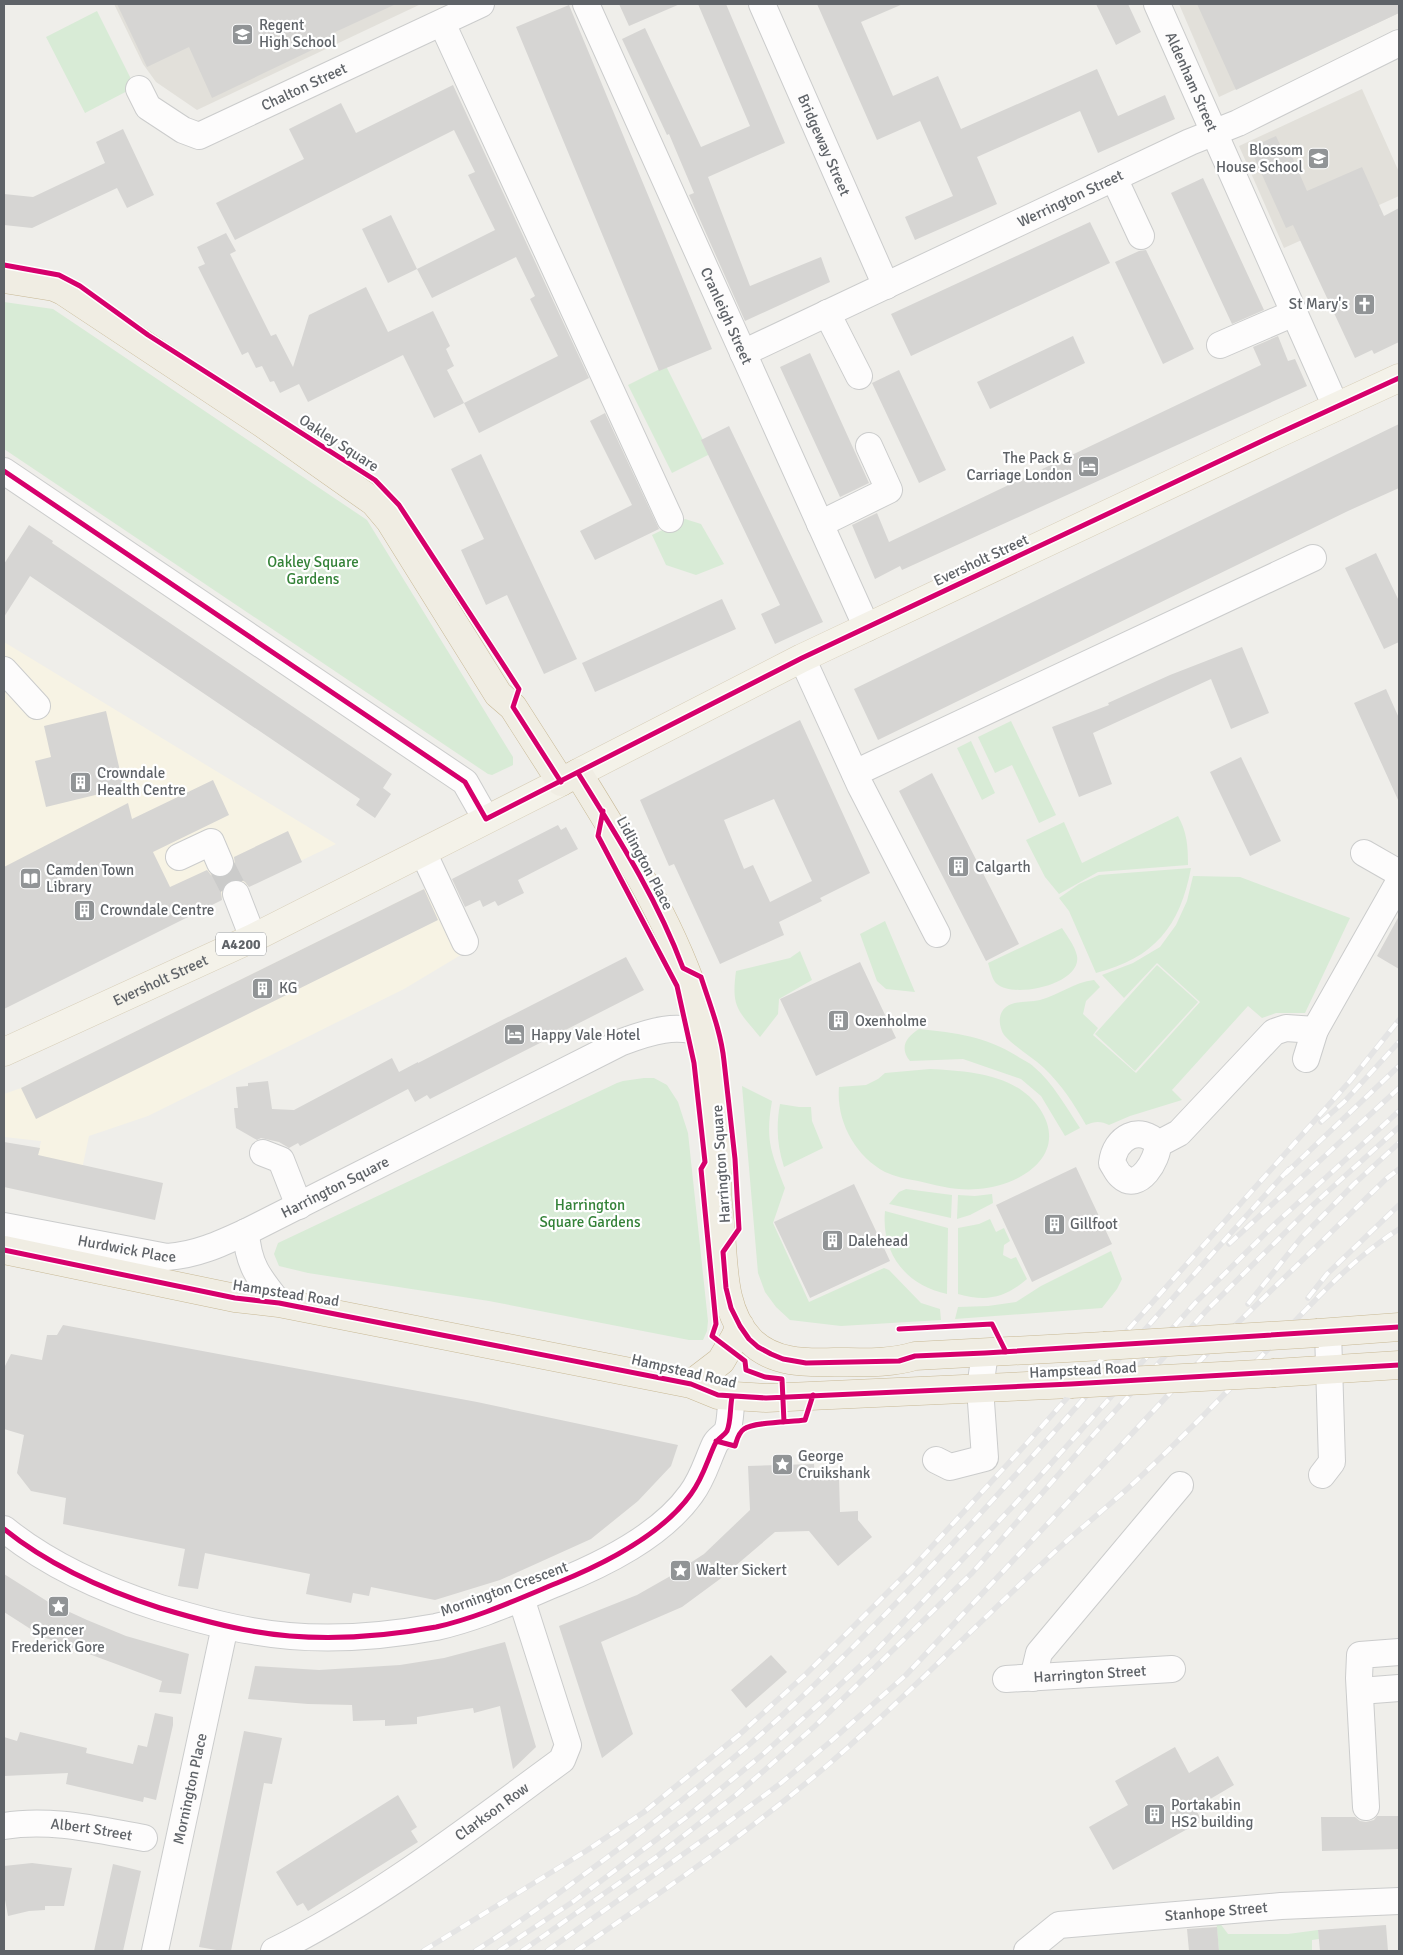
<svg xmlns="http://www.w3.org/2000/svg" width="1403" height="1955" font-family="Signika,sans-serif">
<rect width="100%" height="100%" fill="#efeeea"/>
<path fill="#f7f3e4" d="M4,642L336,844L4,1002Z
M430,886L461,910L479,944L404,989L148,1116L89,1136L75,1202L38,1155L41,1141L4,1137V1094L21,1088Z"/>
<path fill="#e2e0da" d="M114,4H421L197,110L156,82L143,64Z
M1179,4H1399V13L1219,97Z
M1362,89L1399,172V196L1284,248L1239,146Z"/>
<path fill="#d8ebd6" d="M97,11L135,87L85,113L46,37Z
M4,302L53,309L367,520L513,757V765L492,775L488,774L4,449Z
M666,366L710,454L672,473L628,385Z
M685,519L701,524L724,564L696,575L666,565L652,535Z
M1011,721L1056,815L1039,823L1012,765L995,773L978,737Z
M971,741L995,793L982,800L957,748Z
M1178,816C1187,832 1188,846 1188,865L1098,872L1059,894L1045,877L1026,840L1064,822L1082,863Z
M1191,868C1180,927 1154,958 1096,973L1069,911L1059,898L1079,884L1099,875Z
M1193,876L1240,877L1350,918L1305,1013H1276L1262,1018L1248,1006L1172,1090L1182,1100L1130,1116L1109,1125C1101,1121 1095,1121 1086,1125C1074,1104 1062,1085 1044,1068C1031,1056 1016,1048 1004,1035C999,1027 997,1014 1006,1007C1015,1000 1029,1003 1040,1000C1059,995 1074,982 1094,980L1100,987L1086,1001L1083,1014L1098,1028L1093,1035L1136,1073L1200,1002L1157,963L1124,998L1102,975L1133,963L1160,947L1176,925L1187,901Z
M885,921L915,992L886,989L877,981L860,934Z
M1062,928C1067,936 1075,946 1077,956C1082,984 1014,999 997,984C992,980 990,969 988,963Z
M800,951L812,980L779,999L778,1014L760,1037C738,1010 731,1008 736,971L790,958Z
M1157,965L1198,1002L1135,1071L1095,1034Z
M919,1029C956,1033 985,1036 1017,1056C1023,1060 1029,1062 1034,1067C1053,1083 1066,1107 1080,1128L1065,1136L1041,1096L1021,1079L963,1059L910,1061C899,1048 906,1037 919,1029Z
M930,1069C968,1071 1017,1074 1040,1109C1070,1155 1020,1186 978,1189C958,1191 938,1186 918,1181C907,1179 896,1177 885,1172C855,1156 836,1121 839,1087L866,1085L878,1079L885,1073Z
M644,1078H654L667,1085L678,1102L688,1133L708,1321L707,1331L703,1340H689L489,1301L308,1273L279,1266L274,1254L278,1243L617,1083L623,1081Z
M742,1086L772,1101C765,1140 771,1152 785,1188L773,1223L809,1302L884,1268L889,1270L921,1303L940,1309L941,1320L841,1326L790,1320L776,1307L765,1292L758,1273Z
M780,1104L799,1107H811L812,1121L823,1148L784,1167C777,1145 776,1126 780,1104Z
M906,1189L952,1195L951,1218L889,1204L899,1192Z
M992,1194L993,1203L970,1215L957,1219L958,1195L975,1196Z
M885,1211L948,1228L947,1294C906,1285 881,1254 885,1211Z
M990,1219L996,1232L1004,1228L1010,1241L1004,1245L1003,1255L1011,1259L1016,1257L1027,1279C1005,1298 987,1302 958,1294V1228L979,1224Z
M1111,1251L1122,1279L1117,1289L1102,1308L955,1319L958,1307L988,1306L1016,1302L1041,1286Z
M1216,1918L1228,1934H1288L1318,1930L1319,1939L1312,1940V1951H1219Z"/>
<path fill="#d6d5d3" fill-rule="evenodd" d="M117,4H396L331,34L333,40L212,98L189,47L147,67Z
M619,4H680L629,26Z
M698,4H726L785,143L708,177L750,286L821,257L830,282L745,321L689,195L694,193L669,134L667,135L622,39L645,28L701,147L750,126Z
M817,4H903L861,22L893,96L938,76L961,129L1097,69L1118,116L1165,95L1175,119L1098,153L1080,111L977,157L997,204L915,240L905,217L953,196L920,121L877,140Z
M1096,4H1128L1141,32L1116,45Z
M1197,4H1399V13L1236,90Z
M569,5L712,349L659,371L516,27Z
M453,85L589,378L479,433L464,403L558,356L530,299L535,296L516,257L432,298L417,269L495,230L468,175L475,172L454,130L235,240L216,203L304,159L289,129L341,103L356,133Z
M123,129L154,195L127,208L117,188L32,228L4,225V194L33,197L105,163L96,142Z
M1276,136L1281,147L1287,145L1307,191L1362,167L1384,216L1399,208V342L1374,354L1372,350L1355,358L1293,225L1286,228L1250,148Z
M1203,178L1264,310L1232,324L1171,193Z
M391,215L417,269L388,283L362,229Z
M1090,222L1110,263L911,356L891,314Z
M226,233L236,251L230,254L271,336L276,334L293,367L309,315L366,287L388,332L433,311L450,346L446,349L454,366L447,370L464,403L434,418L403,355L308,402L299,384L280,393L274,381L270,382L262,366L256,368L248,352L242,355L198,267L205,264L197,247Z
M1146,250L1194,349L1163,364L1115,262L1139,251Z
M1073,336L1085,363L990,409L977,382Z
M1278,336L1288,361L1295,359L1307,386L902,570L900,566L875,579L852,525L877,513L889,542L1261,365L1253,347Z
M810,353L869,483L840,497L780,367Z
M899,370L946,470L919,483L872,383Z
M605,413L659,529L595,560L580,531L632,505L590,421Z
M1399,424V488L1348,511L878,740L854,689Z
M729,426L823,622L775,644L761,614L780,605L701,440Z
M481,454L577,659L544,674L507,595L486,605L461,550L484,539L451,469Z
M29,525L53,541L52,543L392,774L383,788L391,794L375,818L356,805L360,799L30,576L4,617V564Z
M1376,553L1399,601V642L1384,649L1345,568Z
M722,599L736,629L595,692L582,663Z
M1242,647L1269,713L1231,729L1211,679L1093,733L1112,784L1079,797L1052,727L1109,705L1108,703L1170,675Z
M1386,689L1399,718V802L1354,703Z
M106,711L124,788L46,807L35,761L51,757L44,726Z
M800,720L870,873L820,898L822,901L779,922L784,935L720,964L674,864L669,866L640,800ZM774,799L812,881L770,902L753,865L744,869L724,820Z
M1241,757L1281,841L1250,856L1210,772Z
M932,773L1019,944L986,961L899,791Z
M213,780L229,815L153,852L170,887L207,870L211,875L218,878L226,877L232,872L235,865L234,857L288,831L302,862L249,887L245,882L239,879L230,880L224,885L221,891L222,900L4,1009V867L128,803L132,819Z
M558,825L561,830L566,827L578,849L518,880L524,893L498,906L495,901L483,907L480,900L465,907L452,879Z
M424,889L438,920L36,1119L21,1088Z
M1399,916V969L1377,956Z
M626,957L644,990L430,1099L427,1095L415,1102L408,1089L300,1146L298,1143L289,1148L279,1142L261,1138L257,1140L236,1128L234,1108H238L236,1087L248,1086V1083L268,1081L272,1109L294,1110L392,1058L399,1072L418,1062V1063Z
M860,962L896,1038L816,1076L780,999Z
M4,1142L40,1148L38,1155L163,1183L155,1220L4,1187Z
M1076,1167L1112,1244L1032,1282L996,1205Z
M854,1184L890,1261L810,1298L774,1222Z
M63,1325L477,1402L678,1445L671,1466L638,1501L591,1539L500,1580L435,1600L371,1587L369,1596L353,1593L351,1603L306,1594L310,1574L205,1553L198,1589L178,1586L185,1549L63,1524L66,1498L31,1491L17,1473L24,1435L4,1429V1368L11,1354L42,1360L47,1335H57Z
M814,1464L815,1479L839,1478L840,1512L858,1511V1520L872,1537L838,1566L809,1531L775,1532L720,1579L682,1607L601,1642L633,1734L602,1758L559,1626L637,1595L688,1566L687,1565L704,1554L750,1510L748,1466Z
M4,1574L50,1603L87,1620L126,1636L189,1654L181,1694L159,1692L162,1681L43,1637L4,1612Z
M505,1642L536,1747L513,1769L500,1706L474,1713L473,1708L417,1717V1724L385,1726V1720L353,1721L352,1705L308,1704L248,1699L255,1666L319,1670L400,1665L444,1658Z
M771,1655L787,1672L746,1708L731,1690Z
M155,1713L173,1717V1725L156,1800L144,1797L143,1802L66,1784L68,1773L4,1776V1737L17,1741L20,1732L87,1748L86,1753L133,1764L138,1745L147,1747Z
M244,1731L282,1738L272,1784L264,1783L231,1951H222L199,1947Z
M1175,1747L1189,1773L1218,1756L1234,1785L1195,1808L1202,1821L1113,1870L1089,1827L1128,1805L1115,1781Z
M398,1795L417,1827L411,1831L418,1842L308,1911L303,1903L297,1906L276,1872Z
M1377,1816H1399V1849L1322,1851L1321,1817H1355L1360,1821L1366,1822L1374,1820Z
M32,1863L72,1868L64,1906H45V1910L29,1911L8,1916L4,1894V1866Z
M113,1864L141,1871L123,1951H94Z
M1386,1925L1388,1951H1320L1318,1930Z
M1217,1927L1219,1951H1189L1187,1929Z"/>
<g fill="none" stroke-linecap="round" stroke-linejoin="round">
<path stroke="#cbcbca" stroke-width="26" stroke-dasharray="26 13" stroke-linecap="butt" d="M220,863L236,894"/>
<defs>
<g id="minor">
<path id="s1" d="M586,4L867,628"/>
<path id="s2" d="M762,4L886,286"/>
<path id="s3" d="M1157,4L1336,407"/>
<path d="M442,23L670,519"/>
<path id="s4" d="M139,89L148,107L183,130L199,136L481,4"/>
<path d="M1114,178L1141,236"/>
<path d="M827,313L859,376"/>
<path d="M1220,345L1294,313"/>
<path id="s5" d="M743,353L1190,142L1238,123L1399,43"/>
<path d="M4,471L465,782L486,819"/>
<path d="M820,524L889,490L869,446"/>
<path d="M802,658L860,785L937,934"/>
<path d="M4,670L37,706"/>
<path d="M855,773L1313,558"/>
<path d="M423,852L465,942"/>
<path d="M1364,853L1399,873"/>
<path d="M179,857L211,842L220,863"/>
<path d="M236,894L253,938"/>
<path d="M1306,1059L1315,1030L1399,882"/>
<path d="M1158,1144C1140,1124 1115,1137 1112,1163C1115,1167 1117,1173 1121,1176C1139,1193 1158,1159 1158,1144L1179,1133L1274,1032L1286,1028L1315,1030"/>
<path d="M263,1153L281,1160L299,1206"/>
<path id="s6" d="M4,1226L167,1257C196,1255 220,1244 246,1232L622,1042C649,1032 678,1022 706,1035"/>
<path d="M246,1232C248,1265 259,1278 279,1303"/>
<path d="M936,1460L950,1467L985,1458L980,1388L985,1353"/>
<path d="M1322,1475L1332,1462L1328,1332"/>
<path d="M4,1529C50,1566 104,1590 160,1608C190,1617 221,1626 252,1631C312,1642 376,1638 436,1627C477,1618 518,1599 557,1583C604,1564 661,1536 691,1494C703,1478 707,1461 715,1444C718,1438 724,1436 727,1431C731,1422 730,1407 732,1397"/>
<path d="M1033,1678L1039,1653L1180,1485"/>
<path id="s7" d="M1006,1679L1172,1669"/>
<path d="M1360,1691L1399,1688"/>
<path d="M1366,1807L1359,1678L1360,1655L1399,1652"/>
<path id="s8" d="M4,1826C50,1818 98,1830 144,1838"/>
<path id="s9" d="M155,1951L225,1626"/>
<path id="s10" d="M274,1951C377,1900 469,1828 562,1760L568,1745L521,1598"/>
<path id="s11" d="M1027,1951L1059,1925L1281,1906L1399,1901"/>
</g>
<g id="major">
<path d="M578,773L802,658L1277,434L1399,378"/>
<path id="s12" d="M4,1052L253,938L561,782"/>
</g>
<path id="highway" d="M4,279L54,287L63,291L262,423L374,502L390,521L498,694L513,707L561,782L578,773C624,848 673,924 699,1008C705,1026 707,1044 709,1062C713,1093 717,1124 718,1155C719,1165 717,1176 717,1186C717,1202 720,1217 721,1233C724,1269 723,1312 750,1340C772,1363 805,1363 834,1362C861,1362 889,1364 915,1356L1104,1346
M4,1250L235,1298L279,1303L691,1384L718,1395L766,1398L1071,1384
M1318,1333L1399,1327
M1275,1373L1399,1365
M691,1384L721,1361L735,1337L740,1326"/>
</defs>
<use href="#minor" stroke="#cbcccc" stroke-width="28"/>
<use href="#major" stroke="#d7ceb8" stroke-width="29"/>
<use href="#highway" stroke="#c8b996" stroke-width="29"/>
<use href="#minor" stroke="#fdfcfc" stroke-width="26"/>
<use href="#major" stroke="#f4f2e9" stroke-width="28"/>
<use href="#highway" stroke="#f0ede3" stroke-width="28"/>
<defs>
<path id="rail" d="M1321,1122L1344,1102L1399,1042
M1285,1174L1399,1066
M1229,1244L1399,1088
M1308,1298L1327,1274L1399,1205
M1248,1304L1301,1238L1354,1184L1399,1143
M423,1951L586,1851L644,1812L739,1735L806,1674L912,1568L1027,1443L1350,1081L1399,1020
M475,1951C512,1928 547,1902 582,1876C660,1819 737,1759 807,1692C978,1528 1128,1344 1289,1169
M499,1951L574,1901L684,1819L762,1755L829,1695L876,1651L1013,1506L1196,1302L1277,1222L1399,1111
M522,1951L655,1858L736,1795L815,1726L972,1573L1095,1433L1207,1310L1314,1204L1399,1127
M547,1951L727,1823L781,1783L830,1742L906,1675L1214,1346L1386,1179L1399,1169
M576,1951C662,1892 749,1832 829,1764C904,1699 973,1628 1046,1560C1075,1532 1107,1508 1137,1480C1185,1435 1232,1387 1277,1340C1316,1299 1352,1259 1399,1229"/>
</defs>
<use href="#rail" stroke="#e4e4e4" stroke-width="5.5"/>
<use href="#rail" stroke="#fff" stroke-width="4" stroke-dasharray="11" stroke-linecap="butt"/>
<defs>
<path id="highway-bridge" d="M1104,1346L1318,1333
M1071,1384L1275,1373"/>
</defs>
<use href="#highway-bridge" stroke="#c8b996" stroke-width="29" stroke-linecap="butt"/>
<use href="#highway-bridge" stroke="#f0ede3" stroke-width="28"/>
<defs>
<path id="cycleway" d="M4,265L59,275L80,286L148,335L375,480L399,505L519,689L513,707L561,782
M4,471L465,782L486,819L802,658L1277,434L1399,378
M578,773C617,836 657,898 683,968L701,977C710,1005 721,1032 724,1061L735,1159L739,1229L723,1252L726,1288L731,1308L740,1326L749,1339L758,1347L771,1354L783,1359L806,1363L899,1361L915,1356L985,1353L1399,1327
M603,811L598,836L677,986L694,1063L705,1162L701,1169L716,1324L712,1336L745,1361L746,1370L765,1377L782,1379L784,1422
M4,1250L235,1298L279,1303L691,1384L718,1395L766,1398L1071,1384L1399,1365
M899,1329L992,1324L1006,1352
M716,1441L735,1446C737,1440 738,1433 744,1429C753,1422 792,1422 805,1420L813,1395
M4,1529C50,1566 104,1590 160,1608C190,1617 221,1626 252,1631C312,1642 376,1638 436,1627C477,1618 518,1599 557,1583C604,1564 661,1536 691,1494C703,1478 707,1461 715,1444C718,1438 724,1436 727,1431C731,1422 730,1407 732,1397"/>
</defs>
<use href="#cycleway" stroke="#fff" stroke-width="8"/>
<use href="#cycleway" stroke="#d6006c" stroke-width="5"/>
</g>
<defs>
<symbol id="school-square" viewBox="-11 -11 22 22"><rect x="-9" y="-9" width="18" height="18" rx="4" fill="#919496" stroke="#fff"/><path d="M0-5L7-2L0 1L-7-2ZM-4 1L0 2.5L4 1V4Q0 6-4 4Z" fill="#fff"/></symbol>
<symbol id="church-square" viewBox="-11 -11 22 22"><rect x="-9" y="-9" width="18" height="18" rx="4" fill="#919496" stroke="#fff"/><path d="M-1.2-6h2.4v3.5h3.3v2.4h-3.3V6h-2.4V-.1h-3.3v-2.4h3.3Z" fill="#fff"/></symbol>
<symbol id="hotel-square" viewBox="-11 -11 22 22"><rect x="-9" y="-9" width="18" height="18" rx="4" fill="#919496" stroke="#fff"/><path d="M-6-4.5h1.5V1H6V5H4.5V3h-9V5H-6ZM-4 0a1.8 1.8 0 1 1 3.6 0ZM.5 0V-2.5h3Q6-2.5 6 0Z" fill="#fff"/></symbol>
<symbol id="building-square" viewBox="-11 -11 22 22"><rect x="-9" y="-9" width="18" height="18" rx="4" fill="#919496" stroke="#fff"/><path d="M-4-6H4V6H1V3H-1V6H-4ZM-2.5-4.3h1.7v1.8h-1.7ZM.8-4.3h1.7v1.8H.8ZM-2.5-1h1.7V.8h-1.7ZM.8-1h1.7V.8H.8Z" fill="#fff"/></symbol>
<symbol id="library-square" viewBox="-11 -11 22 22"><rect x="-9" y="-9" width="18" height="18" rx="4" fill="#919496" stroke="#fff"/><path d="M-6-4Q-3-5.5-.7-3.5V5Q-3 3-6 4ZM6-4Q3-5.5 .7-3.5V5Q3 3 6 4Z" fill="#fff"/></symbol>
<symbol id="sight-square" viewBox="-11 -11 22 22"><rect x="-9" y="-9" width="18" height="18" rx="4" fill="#919496" stroke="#fff"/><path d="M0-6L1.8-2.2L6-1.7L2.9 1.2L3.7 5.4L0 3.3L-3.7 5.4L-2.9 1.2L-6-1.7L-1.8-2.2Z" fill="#fff"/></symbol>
</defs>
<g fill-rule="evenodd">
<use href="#school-square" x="230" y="22" width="25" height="25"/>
<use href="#school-square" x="1306" y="146" width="25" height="25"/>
<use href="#church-square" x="1352" y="292" width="25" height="25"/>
<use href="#hotel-square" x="1076" y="454" width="25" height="25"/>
<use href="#building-square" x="68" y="770" width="25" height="25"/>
<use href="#building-square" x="946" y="854" width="25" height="25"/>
<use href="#library-square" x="18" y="866" width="25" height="25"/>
<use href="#building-square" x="72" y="898" width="25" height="25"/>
<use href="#building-square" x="250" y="976" width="25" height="25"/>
<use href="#building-square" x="826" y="1008" width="25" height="25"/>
<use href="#hotel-square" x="502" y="1022" width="25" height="25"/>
<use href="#building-square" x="1042" y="1212" width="25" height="25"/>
<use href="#building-square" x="820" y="1228" width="25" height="25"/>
<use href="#sight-square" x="770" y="1452" width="25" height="25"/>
<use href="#sight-square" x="668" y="1558" width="25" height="25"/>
<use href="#sight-square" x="46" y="1594" width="25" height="25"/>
<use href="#building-square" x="1142" y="1802" width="25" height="25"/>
</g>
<g text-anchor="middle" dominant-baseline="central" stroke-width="4.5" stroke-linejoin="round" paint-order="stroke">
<rect fill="#fff" stroke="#8f9295" stroke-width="1" x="216" y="932.5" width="50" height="23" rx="4"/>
<g font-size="14" font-weight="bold" fill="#5f6368">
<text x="241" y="944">A4200</text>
</g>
<g font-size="15" fill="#5f6368" stroke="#fff" text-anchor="start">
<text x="259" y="25">Regent<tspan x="259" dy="17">High School</tspan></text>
<text x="1303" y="150" text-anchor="end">Blossom<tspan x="1303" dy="17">House School</tspan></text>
<text x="1348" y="304" text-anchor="end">St Mary's</text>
<text x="1072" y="458" text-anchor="end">The Pack &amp;<tspan x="1072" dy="17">Carriage London</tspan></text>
<text x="97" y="773">Crowndale<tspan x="97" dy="17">Health Centre</tspan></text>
<text x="975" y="867">Calgarth</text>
<text x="46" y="870">Camden Town<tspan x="46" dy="17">Library</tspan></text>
<text x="100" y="910">Crowndale Centre</text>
<text x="279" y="988">KG</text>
<text x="855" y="1021">Oxenholme</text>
<text x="531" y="1035">Happy Vale Hotel</text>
<text x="1070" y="1224">Gillfoot</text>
<text x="848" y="1241">Dalehead</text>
<text x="798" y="1456">George<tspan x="798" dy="17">Cruikshank</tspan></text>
<text x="696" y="1570">Walter Sickert</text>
<text x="58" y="1630" text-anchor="middle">Spencer<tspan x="58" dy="17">Frederick Gore</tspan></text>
<text x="1171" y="1805">Portakabin<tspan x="1171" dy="17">HS2 building</tspan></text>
</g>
<g font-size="15" fill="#5f6368" stroke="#fff">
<text stroke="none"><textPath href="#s3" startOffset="85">Aldenham Street</textPath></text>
<text stroke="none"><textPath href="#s4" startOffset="195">Chalton Street</textPath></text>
<text stroke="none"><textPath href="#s2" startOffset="154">Bridgeway Street</textPath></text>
<text stroke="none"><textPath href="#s5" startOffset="362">Werrington Street</textPath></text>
<text stroke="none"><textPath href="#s1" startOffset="342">Cranleigh Street</textPath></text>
<text transform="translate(339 443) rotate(33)">Oakley Square</text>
<text transform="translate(981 560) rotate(-25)">Eversholt Street</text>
<text transform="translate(645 863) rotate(62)">Lidlington Place</text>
<text stroke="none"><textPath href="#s12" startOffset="172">Eversholt Street</textPath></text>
<text transform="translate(721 1164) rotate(-94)">Harrington Square</text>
<text stroke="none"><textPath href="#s6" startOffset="349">Harrington Square</textPath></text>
<text stroke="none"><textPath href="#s6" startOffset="125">Hurdwick Place</textPath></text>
<text transform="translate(286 1293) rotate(9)">Hampstead Road</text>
<text transform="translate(1083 1370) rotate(-3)">Hampstead Road</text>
<text transform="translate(684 1371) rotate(13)">Hampstead Road</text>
<text transform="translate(504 1589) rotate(-20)">Mornington Crescent</text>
<text stroke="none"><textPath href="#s7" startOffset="84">Harrington Street</textPath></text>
<text stroke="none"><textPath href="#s9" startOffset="166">Mornington Place</textPath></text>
<text stroke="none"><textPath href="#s10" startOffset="259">Clarkson Row</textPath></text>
<text stroke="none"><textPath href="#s8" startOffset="88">Albert Street</textPath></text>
<text stroke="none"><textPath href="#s11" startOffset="199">Stanhope Street</textPath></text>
</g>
<g font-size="15" fill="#348238" stroke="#fff">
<text x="313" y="562">Oakley Square<tspan x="313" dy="17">Gardens</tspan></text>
<text x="590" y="1205">Harrington<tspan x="590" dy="17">Square Gardens</tspan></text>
</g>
</g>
<rect width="1403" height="1955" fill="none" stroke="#5f6368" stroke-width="10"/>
</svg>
